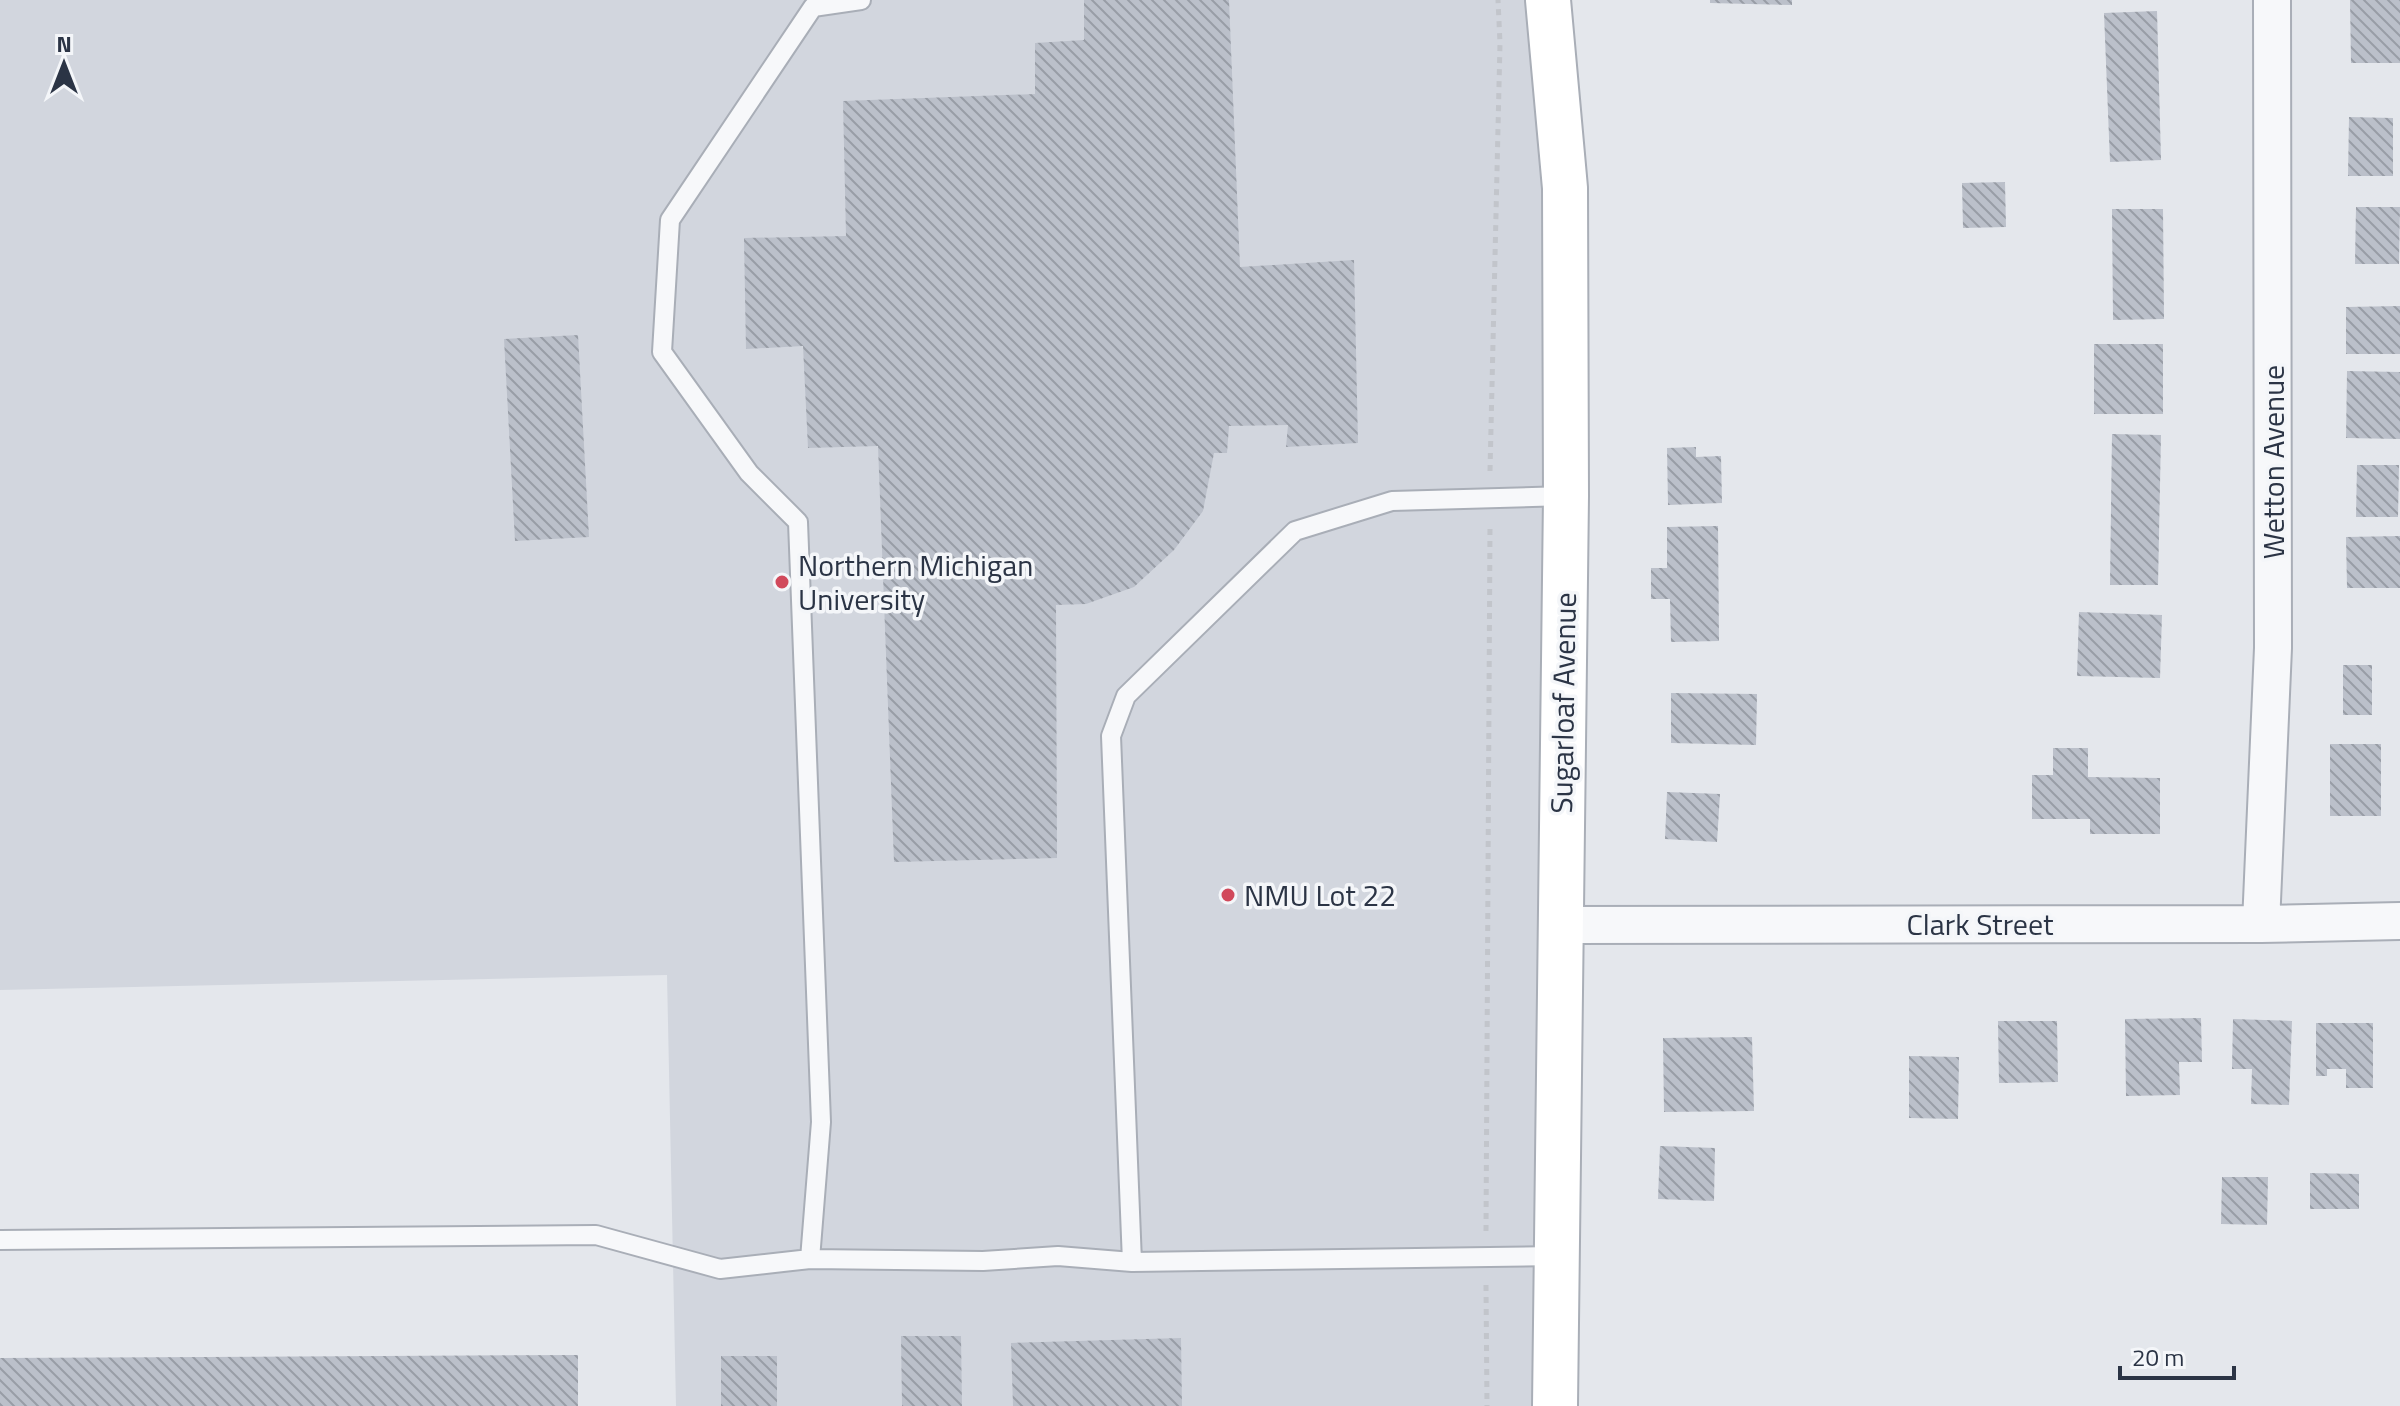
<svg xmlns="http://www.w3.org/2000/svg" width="2400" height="1406" font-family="'Titillium Web',sans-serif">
<defs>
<pattern id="building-back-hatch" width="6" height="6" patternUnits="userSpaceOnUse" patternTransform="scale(2)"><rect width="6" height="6" fill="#bbc0ca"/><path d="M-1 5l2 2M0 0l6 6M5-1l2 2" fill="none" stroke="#989da6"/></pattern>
</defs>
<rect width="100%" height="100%" fill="#e4e7ec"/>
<path fill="#d2d6de" d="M0,0H1548L1564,1406H676L667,975L0,990Z"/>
<path fill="url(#building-back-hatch)" d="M1084,0H1229L1240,267L1354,260L1358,443L1286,447L1288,425L1229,426L1227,453H1214L1203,511L1174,550L1134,587L1086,604L1056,605L1057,858L894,862L878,446L808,448L803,346L746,349L744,238L846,236L843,101L1035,94V43L1084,40Z
M1710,0H1792V5L1710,3Z
M2350,0H2400V63H2351Z
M2157,11L2161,160L2110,162L2104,13Z
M2349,117L2393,118V176H2348Z
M2005,182L2006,227L1963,228L1962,183Z
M2356,207H2400L2399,264H2355Z
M2112,209H2163L2164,319L2113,320Z
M2400,306V354H2346V307Z
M578,335L589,537L515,541L504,339Z
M2094,344H2163V414H2094Z
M2347,371L2400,372V439L2346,438Z
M2112,434L2161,435L2158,585H2110Z
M1696,447V457L1721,456L1722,503L1668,505L1667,448Z
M2357,465H2399L2398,517H2356Z
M1718,526L1719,641L1671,642L1670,599H1651V568H1667V527Z
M2400,536V588H2347L2346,537Z
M2079,612L2162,615L2160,678L2077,676Z
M2343,665H2372V715H2343Z
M1671,693L1757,694L1756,745L1671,743Z
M2330,744H2381V816H2330Z
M2053,748H2088V777L2160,778V834H2090V819H2032V775H2053Z
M1667,792L1720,794L1717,842L1665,839Z
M2201,1018L2202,1062H2179L2180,1095L2126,1096L2125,1019Z
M2233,1019L2292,1021L2289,1105L2251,1104L2252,1069H2232Z
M1998,1021H2057L2058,1082L1999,1083Z
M2316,1023H2373V1088H2346V1069H2327V1076H2316Z
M1752,1037L1754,1111L1664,1112L1663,1038Z
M1909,1056L1959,1057L1958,1119L1909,1118Z
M1660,1146L1715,1148L1714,1201L1658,1199Z
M2310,1173L2359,1174V1209H2310Z
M2222,1177H2268L2267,1225L2221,1224Z
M901,1336H961L962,1406H902Z
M1181,1338L1182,1406H1013L1011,1343Z
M578,1355V1406H0V1358Z
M721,1356H777V1406H721Z"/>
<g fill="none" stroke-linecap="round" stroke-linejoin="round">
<defs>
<path id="lane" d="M861,0L813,7L670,220L662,352L749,473L798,522L821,1122L810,1259L983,1261L1058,1256L1132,1262
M0,1240L596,1235L720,1269L810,1259
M1556,1256L1132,1262L1111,736L1126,696L1295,531L1392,501L1566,496"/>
<path id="street" d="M2261,924L2273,648L2272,0
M1560,925L2261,924L2400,921"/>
<path id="secondary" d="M1548,0L1565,188L1566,496L1555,1406"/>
</defs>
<use href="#lane" stroke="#a9aeb7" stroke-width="22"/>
<use href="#street" stroke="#a9aeb7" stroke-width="40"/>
<use href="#secondary" stroke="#a9aeb7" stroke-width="48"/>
<path stroke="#c2c5cb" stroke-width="5" stroke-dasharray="6 6" stroke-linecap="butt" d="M1490,471L1500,43L1498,0
M1486,1231L1490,525
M1486,1285L1487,1406"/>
<use href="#lane" stroke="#f7f8fa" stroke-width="18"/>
<use href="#street" stroke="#f7f8fa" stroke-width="36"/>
<use href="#secondary" stroke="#fff" stroke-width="44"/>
</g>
<g fill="#d1495b" stroke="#f4f6f9" stroke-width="3">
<circle cx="782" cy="582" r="8"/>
<circle cx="1228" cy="895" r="8"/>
</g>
<g text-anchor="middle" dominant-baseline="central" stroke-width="7" stroke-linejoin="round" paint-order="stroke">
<g font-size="30" fill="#2b3445" stroke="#f4f6f9">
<text transform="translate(2273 462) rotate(-90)">Wetton Avenue</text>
<text transform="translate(1563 703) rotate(-89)">Sugarloaf Avenue</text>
<text x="1980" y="924">Clark Street</text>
</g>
<g font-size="30" fill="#2b3445" stroke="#f4f6f9" text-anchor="start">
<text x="798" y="565">Northern Michigan<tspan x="798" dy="34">University</tspan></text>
<text x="1244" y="895">NMU Lot 22</text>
</g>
</g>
<g transform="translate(64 64)" stroke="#f4f6f9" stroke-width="6" paint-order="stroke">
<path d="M0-6L14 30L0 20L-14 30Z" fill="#2b3445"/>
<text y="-12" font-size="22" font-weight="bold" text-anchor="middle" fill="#2b3445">N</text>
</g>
<path d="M2120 1366v12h114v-12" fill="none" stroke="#2b3445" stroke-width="4"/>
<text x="2132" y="1366" font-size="24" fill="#2b3445" stroke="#f4f6f9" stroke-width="6" paint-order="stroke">20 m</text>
</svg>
